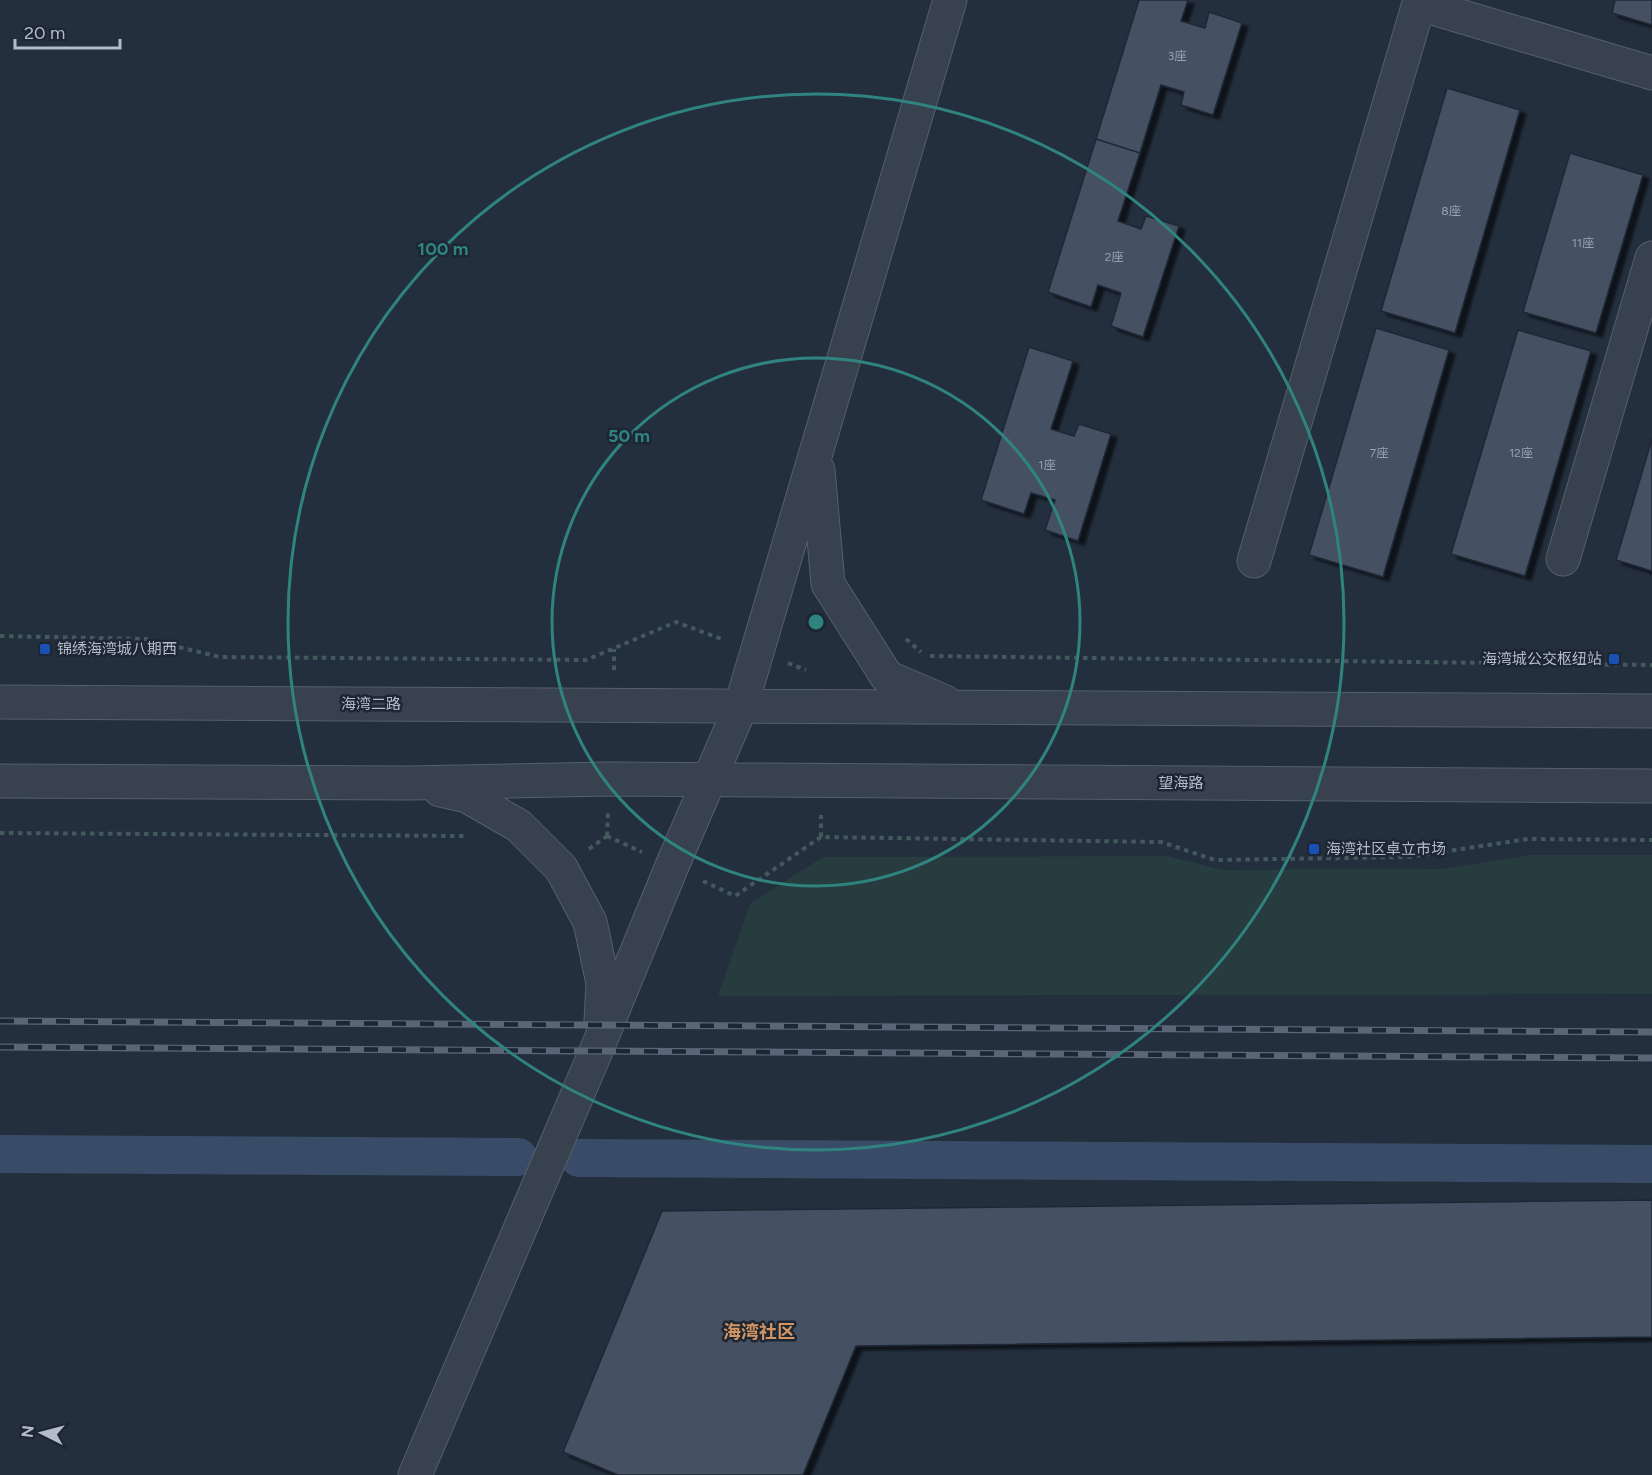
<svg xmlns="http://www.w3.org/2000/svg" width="1652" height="1475" font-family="Figtree,'Noto Sans SC',sans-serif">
<defs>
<filter id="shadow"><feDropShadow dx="6" dy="4" stdDeviation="1.5" flood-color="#0009"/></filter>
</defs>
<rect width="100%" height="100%" fill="#242f3e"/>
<path fill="#263c3f" d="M1531,855H1652V994L718,996L750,904L823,857L1167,856L1223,870L1442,869Z"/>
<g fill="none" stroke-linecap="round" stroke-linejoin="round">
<path stroke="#394c67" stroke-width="38" d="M0,1154L518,1157
M579,1158L1652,1164"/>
</g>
<path fill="#455162" stroke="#1f2835" stroke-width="1.5" filter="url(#shadow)" d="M1139,0H1188L1181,21L1205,28L1209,12L1242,23L1213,115L1181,105L1184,92L1161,85L1140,153L1096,139Z
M1615,0H1652V25L1612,13Z
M1447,88L1520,110L1455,333L1381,311Z
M1096,139L1140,153L1118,221L1141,229L1146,216L1179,226L1143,337L1111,326L1121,293L1098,285L1091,307L1048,292Z
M1570,153L1643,175L1596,333L1523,312Z
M1376,328L1449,350L1383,577L1309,555Z
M1518,330L1591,351L1525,576L1451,554Z
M1029,347L1073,361L1051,429L1074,436L1079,424L1111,434L1078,541L1045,530L1055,500L1031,493L1024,514L981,500Z
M1652,439V571L1616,560Z
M1652,1200V1337L856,1346L803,1475H618L563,1452L662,1211Z"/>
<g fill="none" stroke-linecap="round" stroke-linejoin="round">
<defs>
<path id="minor" d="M1419,4L1652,73
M818,470L828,584L887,677L945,702
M1563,559L1652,258
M1254,561L1420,0
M0,702L1652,711
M0,781L409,783L609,779L1652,786
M440,790L467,796L519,826L561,868L590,922L603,983L601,1021
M415,1475L599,1044L672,866L741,706L950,0"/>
</defs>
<use href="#minor" stroke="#565f6c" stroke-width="35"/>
<path stroke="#44595c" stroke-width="4" stroke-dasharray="4.5 4.5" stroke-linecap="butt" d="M0,636L145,639L220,657L586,660L676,622L724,640
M906,639L921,652
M930,656L1652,665
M788,663L806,670
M614,670V649
M0,833L464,836
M607,836L642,852
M607,836L608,812
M821,837V815
M589,849L607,836
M703,881L735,896L821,837L1161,842L1215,860L1408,857L1528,839L1652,840"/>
<use href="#minor" stroke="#38414e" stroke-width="33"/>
<defs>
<path id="rail" d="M0,1021L1652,1032
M0,1047L1652,1058"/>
</defs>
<use href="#rail" stroke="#5a6575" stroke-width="7"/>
<use href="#rail" stroke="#1d2633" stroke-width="4.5" stroke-dasharray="14" stroke-linecap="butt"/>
</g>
<g fill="none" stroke="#308480" stroke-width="3">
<circle cx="816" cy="622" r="264"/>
<circle cx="816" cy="622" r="528"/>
</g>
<g fill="#1a4fb4" stroke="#1d2633" stroke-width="2">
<rect x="39" y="643" width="12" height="12" rx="3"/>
<rect x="1608" y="653" width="12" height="12" rx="3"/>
<rect x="1308" y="843" width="12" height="12" rx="3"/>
</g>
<g text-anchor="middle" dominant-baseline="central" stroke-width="5" stroke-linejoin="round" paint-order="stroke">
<g font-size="12" fill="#98a1af">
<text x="1177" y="56">3座</text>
<text x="1451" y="211">8座</text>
<text x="1583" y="243">11座</text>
<text x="1114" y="257">2座</text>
<text x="1379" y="453">7座</text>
<text x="1521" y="453">12座</text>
<text x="1047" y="465">1座</text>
</g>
<g font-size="15" fill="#b4bcc9" stroke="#1d2633" text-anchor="start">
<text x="57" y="649">锦绣海湾城八期西</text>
<text x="1602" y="659" text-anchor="end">海湾城公交枢纽站</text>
<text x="1326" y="849">海湾社区卓立市场</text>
</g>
<g font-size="15" fill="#b4bcc9" stroke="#1d2633">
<text x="371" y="704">海湾二路</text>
<text x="1181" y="783">望海路</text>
</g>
<g font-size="18" font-weight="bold" fill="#d59563" stroke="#1d2633">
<text x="759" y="1332">海湾社区</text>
</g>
</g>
<circle cx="816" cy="622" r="9" fill="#308480" stroke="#1d2633" stroke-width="3"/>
<g font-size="18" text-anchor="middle" font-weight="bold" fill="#308480" stroke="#1d2633" stroke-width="5" stroke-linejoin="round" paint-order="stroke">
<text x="443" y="255">100 m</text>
<text x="629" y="442">50 m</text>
</g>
<g transform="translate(42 1433) rotate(276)" stroke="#1d2633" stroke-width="4.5" paint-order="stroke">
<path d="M0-4.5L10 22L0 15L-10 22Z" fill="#b4bcc9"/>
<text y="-9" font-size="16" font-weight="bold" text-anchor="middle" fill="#b4bcc9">N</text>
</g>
<path d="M15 39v9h105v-9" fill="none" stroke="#b4bcc9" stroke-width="3"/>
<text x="24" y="39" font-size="18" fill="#b4bcc9" stroke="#1d2633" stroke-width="4.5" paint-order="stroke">20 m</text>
</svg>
